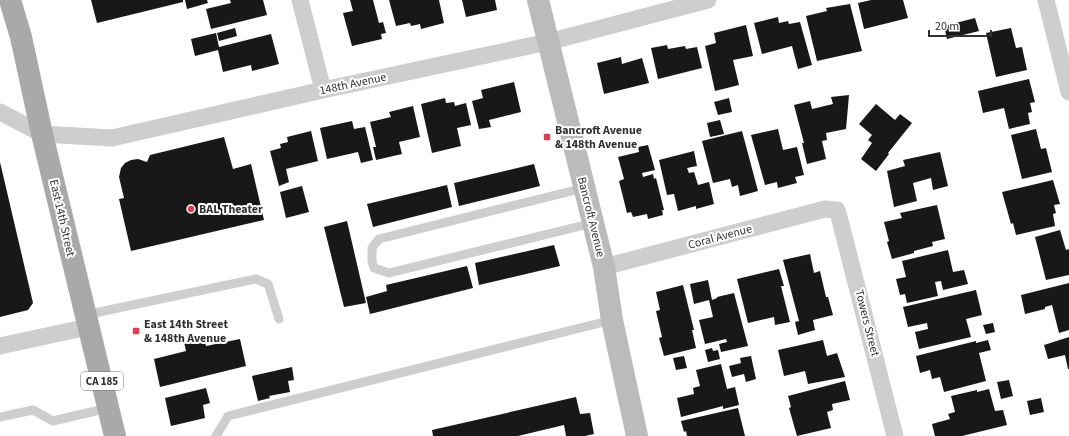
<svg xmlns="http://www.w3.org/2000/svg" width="1069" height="436" font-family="'Source Sans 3',sans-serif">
<rect width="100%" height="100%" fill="#fff"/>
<path fill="#181818" d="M91,0H183V2L97,23Z
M185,0H207L208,3L187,9Z
M230,0H263L267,15L211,29L206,9L231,3Z
M350,0H373L379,23L383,22L386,33L381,34L382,39L352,46L343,13L353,11Z
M389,0H439L444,23L421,29L420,24L411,26L410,23L396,26Z
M462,0H495L497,10L466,17Z
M871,0H903L908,18L864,29L858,3Z
M850,4L862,51L817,61L806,16L827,11L826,8Z
M778,17L779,23L788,21L789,24L800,22L812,65L798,69L792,46L762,54L754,23Z
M975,18L979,31L947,39L944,26Z
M746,25L753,56L733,60L739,85L715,91L705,46L716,43L714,33Z
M235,28L237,36L219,41L217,33Z
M1011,28L1016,48L1022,47L1027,70L996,77L986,33Z
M216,33L219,47L271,34L279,64L252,71L251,65L223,72L218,50L195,56L191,39Z
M667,45L668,49L685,46L686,49L697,47L702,68L658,79L651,48Z
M621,57L622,64L642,58L649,83L604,94L597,63Z
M1029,79L1035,102L1030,103L1032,112L1028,113L1030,124L1009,129L1004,108L983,113L978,91Z
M514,82L521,112L489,120L491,127L479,129L472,101L483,98L481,90Z
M849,95L846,129L826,133L827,140L822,141L826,159L807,164L802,143H804L794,105L810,101L812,109L833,104L831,97Z
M445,98L446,103L454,102L455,106L466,103L471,125L457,128L461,146L432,153L421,104Z
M729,98L732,112L718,115L714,102Z
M876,104L895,120L900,114L912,123L888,153L889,154L876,171L861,159L872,143L868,140L872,135L859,124Z
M413,106L420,137L399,142L402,154L376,160L373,147H376L370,122L391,117L389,112Z
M720,120L724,134L710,137L707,123Z
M352,121L354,129L365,127L373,160L361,163L358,152L327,159L320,128Z
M778,129L783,150L797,147L804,175L795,177L797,183L778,188L777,182L765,185L751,135Z
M1036,129L1041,149L1046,148L1052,172L1022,179L1011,135Z
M311,131L318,161L286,169L289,182L279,186L270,151L281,148L280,144L288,142L287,137Z
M742,131L758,191L740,196L738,185L732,187L730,179L713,183L702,141Z
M224,137L233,169L251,164L264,220L131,251L119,199L124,198L119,177L121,168L125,163L131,160L138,159L147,162L150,155Z
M648,145L655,170L642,173L643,177L653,174L654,179L656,178L664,210H662L663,215L648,219L647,214L633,217L631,212L627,213L619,181L624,179L618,157L639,152L638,147Z
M694,151L697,166L687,168L689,173L694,172L698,185L709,182L714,204L696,209V206L678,211L674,194L667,195L659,160Z
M940,152L948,186L933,190L931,178L913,183L917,201L894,207L887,171L905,166L903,160Z
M0,162L33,303L28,310L0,317Z
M534,164L540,186L459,206L454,183Z
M1053,180L1060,204L1054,205L1056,213L1053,214L1055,226L1016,235L1013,223L1011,224L1002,192Z
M447,185L452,207L373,227L367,204Z
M302,186L309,212L286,218L280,192Z
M937,205L945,239L932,242L933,246L914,251V253L892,259L887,242L889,241L884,222L902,218L900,213Z
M347,221L366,303L344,307L324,227Z
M1060,230L1066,250L1069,249V275L1046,280L1035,237Z
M554,245L560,266L479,285L475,263Z
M948,250L953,272L964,270L968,284L943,290L941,281L935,282L938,296L907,303L905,294L900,295L896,279L906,277L902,261Z
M810,254L814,273L820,271L826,297H828L833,315L813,320L815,330L798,335L795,322L799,321L783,260Z
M467,266L473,288L370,314L366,297L387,291L386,285Z
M779,269L784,286H781L790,322L775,325L774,317L748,323L737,279Z
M708,280L712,300L717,298V297L734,293L748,346L721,352L719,344L727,342L726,339L705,344L699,320L713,317L709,300L694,304L690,284Z
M1069,283V330L1059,333L1052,305L1045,307V309L1025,314L1021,295Z
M683,285L694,330H692L696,348L664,356L659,338L662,337L656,311L660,310L656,292Z
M976,290L982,315L966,319L971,337L919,349L915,332L928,329L927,323L908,327L903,307Z
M993,323L995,332L986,334L983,325Z
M1069,337V369H1068L1065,355L1048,359L1044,345Z
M204,338L206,346L240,339L246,366L160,387L154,359L186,351L184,342Z
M823,340L827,356L837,353L845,377L808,384L805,371L784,376L778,350Z
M988,340L991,350L979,353L986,381L944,392L940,377L932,379L930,370L920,373L916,356L976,341V343Z
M712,348L713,351L718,350L720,359L708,362L705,350Z
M684,356L687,368L676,370L673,358Z
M751,356L756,379L746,382L744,374L732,377L729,366L741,363L740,358Z
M721,364L727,389L735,387L739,405L723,409V406L681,417L677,398L694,394L693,388L700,386L696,370Z
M292,367L294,380L288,381L290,392L269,396L270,398L258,401L252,376Z
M1009,380L1013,396L1001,399L997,382Z
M845,381L850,400L832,404L833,410L827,412L831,428L797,436L789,408L791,407L788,396Z
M206,388L210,403L203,405L205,418L171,426L165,398Z
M989,389L995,411L1003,410L1007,425L962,436H935L932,424L950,419L948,414L955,412L951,396L977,390V392Z
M576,397L580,414L590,413L594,434L585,436H566L564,425L518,436H433L432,430Z
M1041,398L1044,412L1030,415L1027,401Z
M738,408L745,436H687L686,431L684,432L681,421Z"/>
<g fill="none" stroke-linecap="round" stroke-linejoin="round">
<path stroke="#cecece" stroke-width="9" d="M584,188L379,239L372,248V261L374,268L389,273L593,223
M85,315L256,279L268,284L279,319
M0,417L33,410L53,421L108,408
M216,436L228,416L612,320"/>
<path stroke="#cecece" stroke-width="17" d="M300,0L323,90
M1046,0L1069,92
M0,112L42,134L112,138L323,90L548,42L708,0
M604,267L825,209L837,210L841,224L895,436
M0,346L88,327"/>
<path stroke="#bbb" stroke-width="22" d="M538,0L604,267L612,320L637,436"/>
<path stroke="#a9a9a9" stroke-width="22" d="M10,0L21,37L42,134L115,436"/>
</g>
<g fill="#dd3f56" stroke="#fff" stroke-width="1.5">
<rect x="543" y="133" width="8" height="8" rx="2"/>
<circle cx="191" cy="209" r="4"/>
<rect x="132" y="327" width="8" height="8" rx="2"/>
</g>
<g text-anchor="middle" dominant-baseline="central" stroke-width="4" stroke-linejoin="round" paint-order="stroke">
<rect fill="#fff" stroke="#6f6f6f" stroke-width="1" x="81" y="372" width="42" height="18" rx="3"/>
<g font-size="11" font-weight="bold" fill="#313131">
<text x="102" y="381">CA 185</text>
</g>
<g font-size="12" fill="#313131" stroke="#fff">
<text transform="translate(353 84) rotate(-12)">148th Avenue</text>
<text transform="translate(591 217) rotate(76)">Bancroft Avenue</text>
<text transform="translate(62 218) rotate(77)">East 14th Street</text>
<text transform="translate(720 237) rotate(-15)">Coral Avenue</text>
<text transform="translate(867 323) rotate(76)">Towers Street</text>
</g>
<g font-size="12" font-weight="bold" fill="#313131" stroke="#fff" text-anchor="start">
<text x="555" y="130">Bancroft Avenue<tspan x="555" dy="14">&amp; 148th Avenue</tspan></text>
<text x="199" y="209">BAL Theater</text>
<text x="144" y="324">East 14th Street<tspan x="144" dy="14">&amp; 148th Avenue</tspan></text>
</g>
</g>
<path d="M929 30v6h62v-6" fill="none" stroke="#313131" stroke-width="2"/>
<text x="935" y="30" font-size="12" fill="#313131" stroke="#ffffff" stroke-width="3" paint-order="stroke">20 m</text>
</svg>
